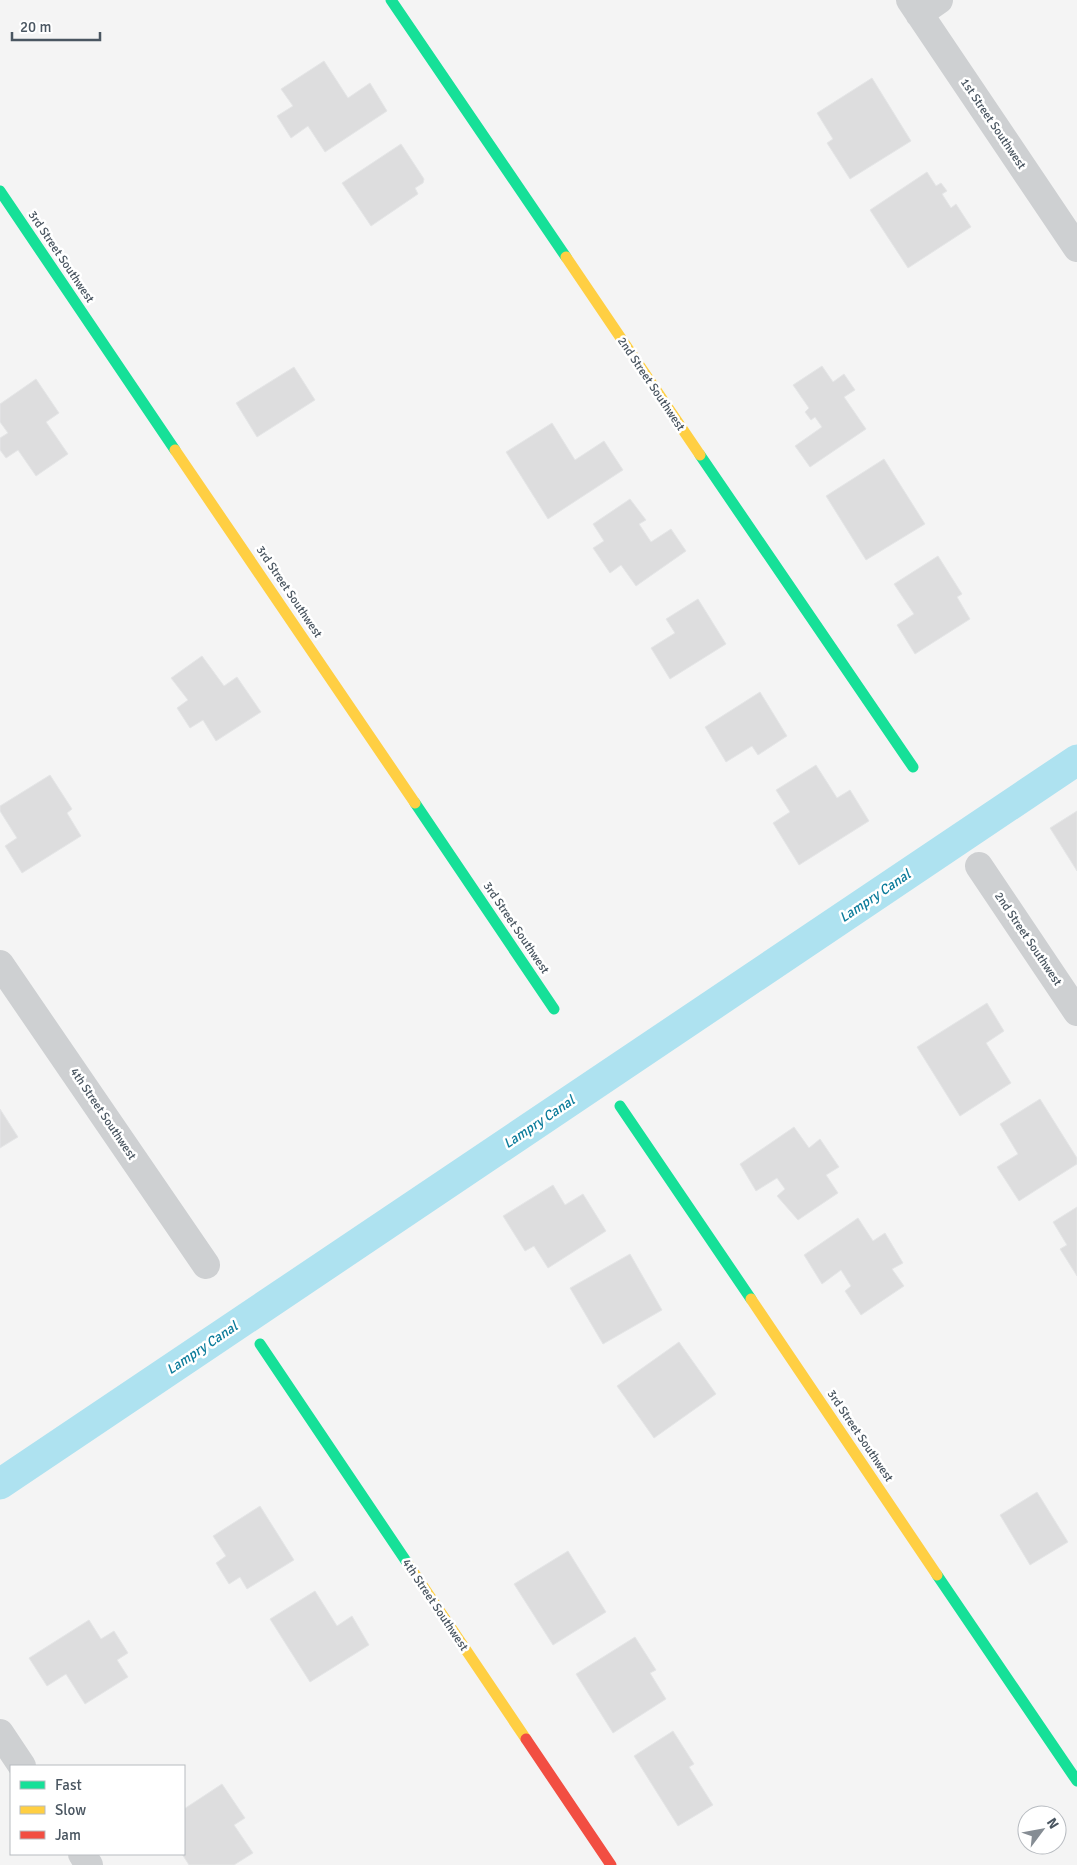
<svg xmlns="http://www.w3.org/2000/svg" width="1077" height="1865" font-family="Signika,sans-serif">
<rect width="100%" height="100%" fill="#f4f4f4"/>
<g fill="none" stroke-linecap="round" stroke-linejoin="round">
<path stroke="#aee2f0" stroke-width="31" d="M0,1484L1077,760"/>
</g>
<path fill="#ddddde" stroke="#e5e6e7" d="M324,61L348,98L370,83L387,111L325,152L308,126L291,138L277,116L293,106L281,89Z
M872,78L911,141L850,179L827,143L833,139L817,113Z
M401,144L424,179L423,183L415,188L418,194L371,226L342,183Z
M927,172L936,186L941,183L947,191L942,194L951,208L956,204L971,227L908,268L870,210Z
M822,366L833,382L844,374L855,390L844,397L866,429L810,467L795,446L822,427L815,417L811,420L805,412L809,408L793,385Z
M294,367L315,400L257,437L236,403Z
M36,379L59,413L46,422L68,454L36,476L18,450L6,458L0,450V438L8,433L0,422V404Z
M552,423L575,460L604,441L623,470L548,519L506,452Z
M884,459L925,524L866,560L826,496Z
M630,499L646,520L639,524L651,542L671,529L686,551L636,586L621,565L610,573L593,548L604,541L593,524Z
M938,556L962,594L957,597L970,619L915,654L897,625L914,614L894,584Z
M698,599L726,644L670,679L651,648L675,633L666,619Z
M202,656L224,686L237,677L261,712L216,741L203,720L190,728L177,708L188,700L171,678Z
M760,692L787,736L758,755L752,746L726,762L705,727Z
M816,765L837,798L850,790L869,821L799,865L773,823L790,812L776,790Z
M50,775L72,809L67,813L81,836L22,873L5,846L17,838L0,811V806Z
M1077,811V871L1050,828Z
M987,1003L1004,1031L986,1043L1011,1083L960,1116L917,1047Z
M1040,1099L1077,1158V1164L1019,1201L997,1167L1018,1154L1000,1124Z
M0,1109L18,1137L0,1148Z
M794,1127L809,1148L820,1139L839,1167L826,1175L838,1193L798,1220L777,1196L785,1189L777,1178L756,1191L740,1164Z
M553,1185L565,1205L583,1194L606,1231L548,1268L534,1246L525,1251L503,1216Z
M1077,1207V1276L1060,1249L1067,1245L1053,1222Z
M858,1218L873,1241L885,1233L903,1263L892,1269L904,1286L861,1315L845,1291L851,1286L841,1270L822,1284L804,1255Z
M630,1254L662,1310L603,1344L570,1288Z
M679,1342L716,1394L654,1438L617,1386Z
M1037,1492L1068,1542L1030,1565L1000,1515Z
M260,1506L294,1560L247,1589L240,1577L229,1584L216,1563L226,1556L213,1536Z
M568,1551L606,1612L553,1645L514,1584Z
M315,1591L337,1626L352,1616L369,1645L310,1682L270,1619Z
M89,1620L101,1639L114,1631L128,1653L117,1660L128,1677L85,1704L66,1674L47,1686L29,1658Z
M635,1637L656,1670L650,1673L666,1699L613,1733L576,1674Z
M673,1731L694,1764L689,1767L713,1805L678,1826L634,1756Z
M222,1784L245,1818L234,1825L253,1853L234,1865H189L182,1854H184V1809Z"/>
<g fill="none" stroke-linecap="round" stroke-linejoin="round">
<path stroke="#ced0d2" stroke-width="28" d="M910,0L1077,248
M919,14L939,0
M979,866L1077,1012
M0,964L206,1265
M0,1733L22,1766
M82,1854L89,1865"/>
<path stroke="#16e098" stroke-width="11" d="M391,0L566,257
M0,191L175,450
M700,455L913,767
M415,803L554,1009
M620,1106L751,1299
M260,1344L408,1564
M937,1575L1077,1781"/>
<path stroke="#ffcf43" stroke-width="11" d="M566,257L700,455
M175,450L415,803
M751,1299L937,1575
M408,1564L526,1739"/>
<path stroke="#f24e42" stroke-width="11" d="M526,1739L611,1865"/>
</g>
<g text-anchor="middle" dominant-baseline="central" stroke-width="5" stroke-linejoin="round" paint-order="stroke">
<g font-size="12" fill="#4a5661" stroke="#fff">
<text transform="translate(993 124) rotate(56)">1st Street Southwest</text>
<text transform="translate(61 257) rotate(56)">3rd Street Southwest</text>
<text transform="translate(651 384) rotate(56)">2nd Street Southwest</text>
<text transform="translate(289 592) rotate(56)">3rd Street Southwest</text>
<text transform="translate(516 928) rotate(56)">3rd Street Southwest</text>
<text transform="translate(1028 939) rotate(56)">2nd Street Southwest</text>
<text transform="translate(103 1114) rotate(56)">4th Street Southwest</text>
<text transform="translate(860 1436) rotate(56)">3rd Street Southwest</text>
<text transform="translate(435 1605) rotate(56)">4th Street Southwest</text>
</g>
<g font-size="14" font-style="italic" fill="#0c7c9b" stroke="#fff">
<text transform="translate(875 896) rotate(-34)">Lampry Canal</text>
<text transform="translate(539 1122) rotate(-34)">Lampry Canal</text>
<text transform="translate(202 1348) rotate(-34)">Lampry Canal</text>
</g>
</g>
<rect x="10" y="1765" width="175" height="90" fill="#ffffff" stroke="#b7bbc0"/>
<rect x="20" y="1781" width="25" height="8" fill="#16e098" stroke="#b7bbc0"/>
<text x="55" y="1790" font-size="15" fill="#4a5661">Fast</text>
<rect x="20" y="1806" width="25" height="8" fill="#ffcf43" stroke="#b7bbc0"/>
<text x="55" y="1815" font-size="15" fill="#4a5661">Slow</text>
<rect x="20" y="1831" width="25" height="8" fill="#f24e42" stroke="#b7bbc0"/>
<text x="55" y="1840" font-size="15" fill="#4a5661">Jam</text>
<g transform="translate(1042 1830) rotate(58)"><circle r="24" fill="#ffffff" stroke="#b7bbc0"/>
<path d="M0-4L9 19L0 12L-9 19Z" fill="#868d94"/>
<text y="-8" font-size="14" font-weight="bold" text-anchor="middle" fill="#4a5661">N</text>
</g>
<path d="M12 32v8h88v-8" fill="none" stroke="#4a5661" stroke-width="2.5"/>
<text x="20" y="32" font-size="15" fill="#4a5661" stroke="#ffffff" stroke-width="4" paint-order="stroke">20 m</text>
</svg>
